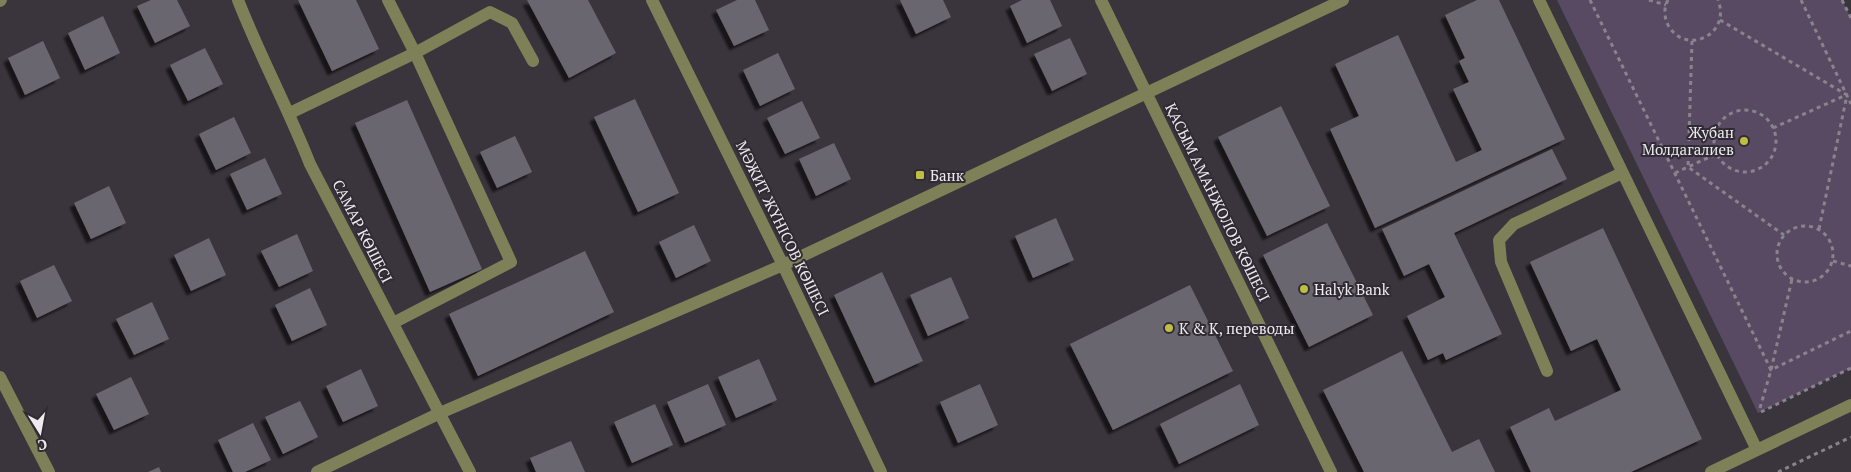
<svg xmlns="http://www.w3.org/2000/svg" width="1851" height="472" font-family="'PT Serif',serif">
<defs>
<filter id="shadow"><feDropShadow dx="-4.5" dy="4.5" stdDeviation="1" flood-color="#0009"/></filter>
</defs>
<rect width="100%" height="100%" fill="#3a353d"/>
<path fill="#594a64" d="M1557,0H1842L1851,18V368L1758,413Z"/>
<path fill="#6b666f" filter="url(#shadow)" d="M151,0H177L190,26L155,43L137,6Z
M298,0H356L379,49L332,71Z
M527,0H588L616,53L569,78Z
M737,0H755L769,30L734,46L716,10Z
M900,0H943L951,17L916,34Z
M1022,0H1050L1062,26L1027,43L1010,6Z
M1477,0H1499L1565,139L1375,228L1330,129L1359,116L1335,64L1398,35L1456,162L1482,150L1453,89L1469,82L1459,61L1465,58L1445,15Z
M103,16L120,53L85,70L68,33Z
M1070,38L1087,74L1052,91L1034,54Z
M43,41L60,78L25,95L8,58Z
M205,48L223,84L188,101L170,65Z
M778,53L795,89L760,106L743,70Z
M635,99L679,193L638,212L594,117Z
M407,100L482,269L430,292L355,123Z
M802,101L820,138L785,154L767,118Z
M1281,106L1330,206L1267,236L1218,137Z
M234,117L251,153L216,170L199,134Z
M515,136L532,172L497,188L480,152Z
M834,143L851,179L816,196L799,159Z
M1552,149L1567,179L1454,233L1502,334L1446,360L1443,353L1428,360L1407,316L1445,297L1429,264L1404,276L1382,229Z
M265,158L282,194L247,210L230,174Z
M109,186L126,223L91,239L74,203Z
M1056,218L1074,260L1033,278L1015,236Z
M1327,223L1373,315L1309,347L1263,255Z
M694,225L711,261L676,278L659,242Z
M1603,228L1702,439L1631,472H1531L1510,427L1549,408L1555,421L1621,390L1597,339L1571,351L1530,262Z
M297,234L313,271L279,287L261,251Z
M209,238L226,275L191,291L174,255Z
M585,251L614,312L478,376L449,314Z
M54,265L72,301L37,318L20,281Z
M882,272L923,361L875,383L834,295Z
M951,277L969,318L928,336L910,295Z
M1190,285L1233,371L1113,430L1070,344Z
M310,288L327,325L292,341L275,305Z
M152,302L169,339L134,355L116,319Z
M1402,351L1452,452L1479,439L1495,472H1364L1323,390Z
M759,359L777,400L736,418L718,377Z
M361,369L378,406L343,422L326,386Z
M131,377L149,414L114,430L96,394Z
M708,384L726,425L685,443L667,402Z
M980,384L998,425L958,443L940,402Z
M1240,384L1259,425L1179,464L1160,424Z
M300,401L318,437L283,454L265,417Z
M655,404L673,445L632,463L614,422Z
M253,423L271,460L245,472H233L218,440Z
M571,441L585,472H536L530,458Z
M159,467L161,472H148Z"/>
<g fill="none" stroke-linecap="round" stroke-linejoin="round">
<path stroke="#89848c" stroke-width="3" stroke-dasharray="4 4" stroke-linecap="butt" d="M1590,0L1771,370L1851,331
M1649,0L1666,5
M1668,0C1664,7 1664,15 1667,23C1683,57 1732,36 1718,0
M1801,0L1851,104
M1842,0L1851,18
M1720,20L1847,95
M1692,41L1688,167L1784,235
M1714 141a31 31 0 1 1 62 0a31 31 0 1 1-62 0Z
M1773,128L1846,95
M1675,173L1716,154
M1777 254a28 28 0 1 1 56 0a28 28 0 1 1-56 0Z
M1819,229L1847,95
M1833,261L1851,266
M1760,408L1771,370L1792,279
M1761,412L1851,368
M1778,472L1851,437"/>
<path stroke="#7e8158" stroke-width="12" d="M238,0C260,56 288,108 310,164L470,472
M388,0L415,53L511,262L393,323
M652,0L783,265L881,472
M1101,0L1331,472
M1539,0L1757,450
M0,1L1,0
M290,113L415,53L490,12L512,23L533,61
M1547,371L1501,262L1499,240L1514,224L1622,173
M0,377L49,472
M317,472L440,413L783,265L1343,0
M1711,472L1851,405"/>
</g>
<g fill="#bcbf44" stroke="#302b33" stroke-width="2">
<circle cx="1744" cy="141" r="5"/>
<rect x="915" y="170" width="10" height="10" rx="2.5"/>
<circle cx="1304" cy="289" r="5"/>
<circle cx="1169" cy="328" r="5"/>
</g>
<g text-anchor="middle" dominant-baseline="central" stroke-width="4" stroke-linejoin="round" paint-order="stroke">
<g font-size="15" fill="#edeaf0" stroke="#302b33" text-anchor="start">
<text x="1734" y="132" text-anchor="end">Жубан<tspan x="1734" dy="17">Молдагалиев</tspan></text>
<text x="930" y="175">Банк</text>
<text x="1314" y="289">Halyk Bank</text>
<text x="1179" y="328">K &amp; K, переводы</text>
</g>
<g font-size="15" fill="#edeaf0" stroke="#302b33">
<text transform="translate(1218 202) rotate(64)">ҚАСЫМ АМАНЖОЛОВ КӨШЕСІ</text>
<text transform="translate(783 228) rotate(64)">МӘЖИТ ЖҮНІСОВ КӨШЕСІ</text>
<text transform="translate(363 231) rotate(63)">САМАР КӨШЕСІ</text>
</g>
</g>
<g transform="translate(40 432) rotate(169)" stroke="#302b33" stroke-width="4" paint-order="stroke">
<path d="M0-4L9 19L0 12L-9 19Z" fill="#edeaf0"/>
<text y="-8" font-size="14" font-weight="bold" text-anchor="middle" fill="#edeaf0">С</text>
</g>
</svg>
